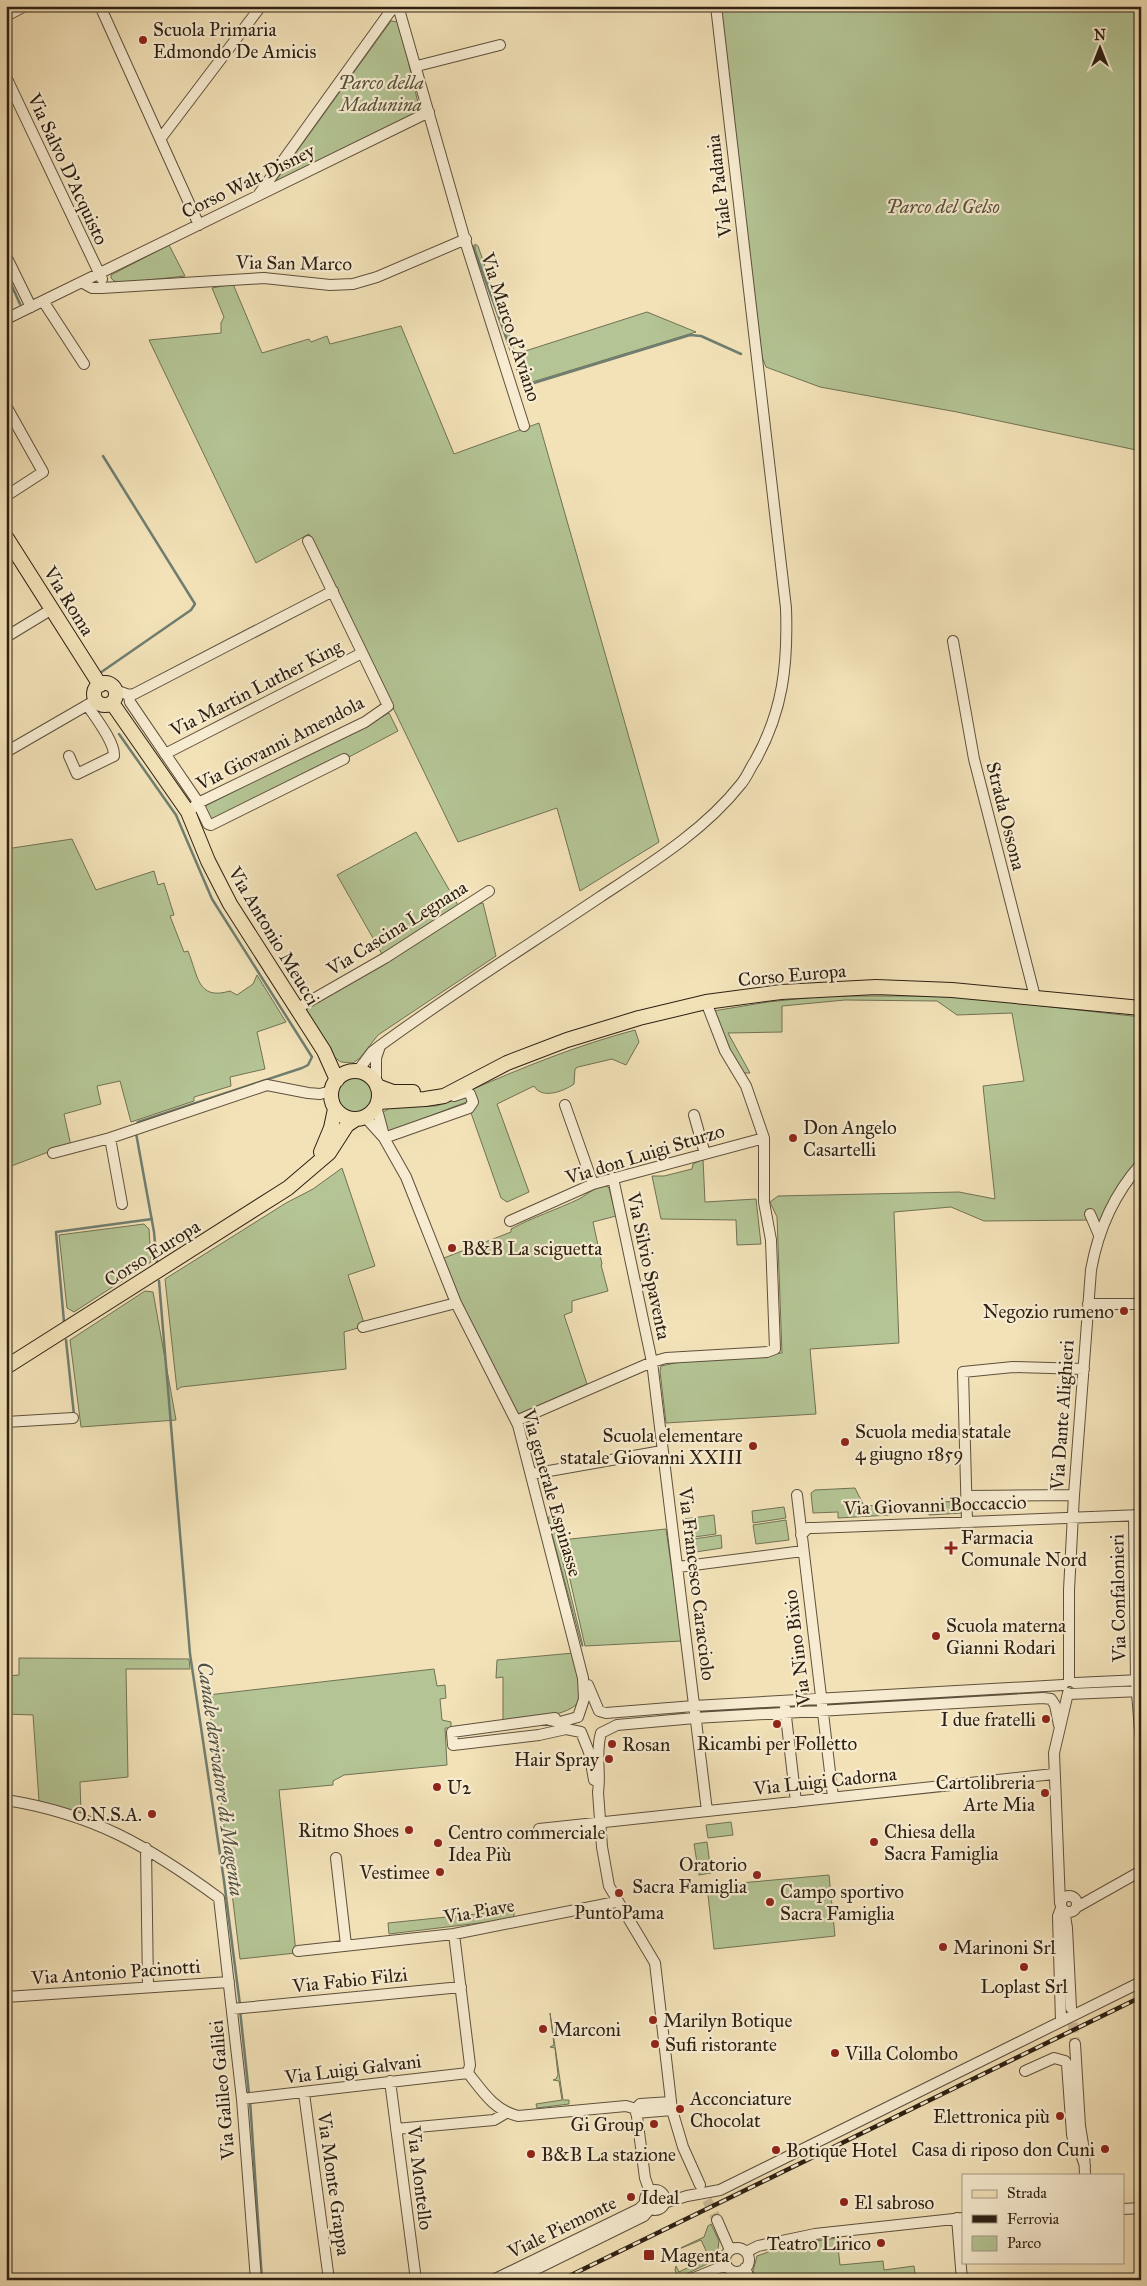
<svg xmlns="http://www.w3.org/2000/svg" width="1147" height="2286" font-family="'IM FELL Great Primer',serif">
<rect width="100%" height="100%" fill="#f3e2b8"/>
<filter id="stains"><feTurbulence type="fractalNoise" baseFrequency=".004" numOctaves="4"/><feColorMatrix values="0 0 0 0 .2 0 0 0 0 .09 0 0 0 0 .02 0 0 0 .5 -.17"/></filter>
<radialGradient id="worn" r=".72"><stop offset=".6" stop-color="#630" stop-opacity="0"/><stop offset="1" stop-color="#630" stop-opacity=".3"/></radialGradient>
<path fill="#b4c494" stroke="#707254" d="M720,6H1141V451L957,412L820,387L766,367L762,357Z
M391,21L399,22L418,103L417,112L274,183Z
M475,244L478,246L526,384L523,383L519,376L475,251Z
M169,245L185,276L123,283L114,281L111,278V275Z
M233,284L262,353L309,339L311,342L327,336L330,344L401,326L454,454L539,423L659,842L580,891L557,808L458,842L309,534L256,563L149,340L221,333V323L224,317L212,288Z
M647,312L696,332L529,383L519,353Z
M389,713L398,731L349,757L347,754L211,820L205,806Z
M416,832L459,907L382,954L337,875Z
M72,839L96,890L154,871L158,885L164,883L174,915L170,916L184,952L188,951C198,975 197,1001 230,991L237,995L253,984L257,975L286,1022L257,1032L265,1069L230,1077L231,1086L194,1097V1101L131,1122L120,1081L97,1086L101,1104L64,1114L71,1146L51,1151L6,1168V849Z
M483,903L496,956L378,1035L360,1058L353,1063L341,1062L332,1056L302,1009L473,905Z
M825,996H953L1141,1017V1157L1127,1173L1100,1222L1094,1220L984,1221L951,1207L894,1212L899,1343L810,1349L816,1414L666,1423L660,1371L661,1366L685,1361L782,1353L777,1217L770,1202L778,1196L959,1192L995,1199L983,1086L1024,1081L1012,1013L957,1015L937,1001L845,1000L782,1006V1032L728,1033L750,1073H742L729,1053L713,1011L768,1002Z
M635,1030L639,1042L626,1065L612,1059L578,1067L575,1069L574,1084C564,1091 542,1100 534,1086L497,1104L529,1192L507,1202L501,1198L470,1110L476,1103L477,1098L471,1090C524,1067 578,1045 635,1030Z
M338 1095a18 18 0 1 1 36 0a18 18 0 1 1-36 0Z
M467,1096L469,1101L388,1132L382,1113L391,1107L436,1106Z
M703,1159L705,1202L756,1199L761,1244L737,1245L736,1220L661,1219L652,1176H664L692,1169L693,1164Z
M342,1168L375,1266L348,1275L365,1326L344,1332L346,1369L181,1387L177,1390L165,1279L286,1203L313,1189Z
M607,1186L609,1188L616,1216L593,1222L602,1264L601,1265L608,1291L572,1301V1312L564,1315L587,1384L517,1415L456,1295L444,1258L511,1232V1229C533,1217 556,1210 579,1199C588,1194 595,1186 607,1186Z
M144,1224L149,1229L151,1262L74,1312L67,1308L59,1235Z
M145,1291L153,1292L176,1420L81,1427L70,1340Z
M855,1488L864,1506L961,1501L962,1513L929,1515V1509L890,1510V1515L838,1518V1512L813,1513L811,1493L815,1490Z
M784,1507L786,1518L753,1523L752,1511Z
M551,1513L583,1646H582L548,1519Z
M714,1515L716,1534L687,1538L684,1519Z
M786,1520L789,1540L756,1544L753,1525Z
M666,1529L682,1641L585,1646L561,1540Z
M721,1535L722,1548L689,1553L687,1540Z
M574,1653C576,1665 582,1679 582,1692C582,1719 523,1718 503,1720V1677L496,1678L497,1660Z
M19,1658L189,1659L190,1669H126L128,1777L80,1782L81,1813L39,1801L33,1715L6,1714V1676L19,1675Z
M434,1669L437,1686L445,1685L446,1698L440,1699L442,1720L451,1722V1728H445L447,1765L344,1775L333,1781V1785L279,1790L296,1953L240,1959L208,1695Z
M731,1822L733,1835L708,1838L706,1825Z
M707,1842L711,1873L699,1875L694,1844Z
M829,1875L835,1936L714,1949L707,1886Z
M515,1910L513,1919L389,1934L388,1923Z
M550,2013L563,2100H569V2104L537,2108L536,2104L562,2100L559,2081L553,2080L556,2079L558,2075L555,2048L550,2047L554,2045Z
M711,2224L719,2241L717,2256L707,2264L678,2278L675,2270L676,2266L679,2272L709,2257L701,2240L672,2252L704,2237L708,2226Z
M837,2238L840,2265L883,2261L884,2270L914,2266L916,2280H756L753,2271L757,2256L788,2245Z"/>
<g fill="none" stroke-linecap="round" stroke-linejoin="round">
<path stroke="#6f7e71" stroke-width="2.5" d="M473,246L524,386L690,335L701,336L741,354
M6,273L20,304
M100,673L191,610L195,604L103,456
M119,734L176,815L212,899L312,1057L308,1065L302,1068L138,1122L135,1126
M136,1133L154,1232L157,1264
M159,1281L190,1654L224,1881L240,2005
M64,1322L56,1232L152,1219
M66,1340L74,1415
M240,2010L249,2094
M250,2100L262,2280"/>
<path stroke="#cbbb97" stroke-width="10" stroke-dasharray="10 5" stroke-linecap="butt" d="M1071,2008L1075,2044
M707,2200L717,2220"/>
<defs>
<path id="minor" d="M100,6L199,225
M398,6L467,247L524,426
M6,16L25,6
M417,66L500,45
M6,77L102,279
M161,138L261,6
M259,194L389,13L396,6
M6,256L31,307
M83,283L92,288H102L264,278L330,285L353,284L377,277L466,239
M43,301L84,364
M6,319L429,112
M6,406L43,472L6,496
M6,637L52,609
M953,641L974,759L1035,997
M115,690L129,695L134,694L333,591
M129,695L130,702L196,799L208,824L211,825L344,759
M6,752L96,700
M165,754L362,653
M69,756L77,774L114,756C115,742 95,717 87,705
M188,812L198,803L365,722L388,706L308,541
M296,1009L385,958L489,891
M357,1072L372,1052L381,1045C452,993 527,946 600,897C650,864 704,831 741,784C747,777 750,768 755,761C783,711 788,665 786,608L716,6
M376,1083V1058L380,1046
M565,1105L593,1184
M376,1106L383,1132
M694,1115L705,1154
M365,1117L384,1138L406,1177L456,1303L518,1425L583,1678L584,1699L578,1717L560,1722L550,1720
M110,1138L122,1204
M384,1138L469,1108L473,1102L470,1094L466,1092L454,1096
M53,1153L110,1138L267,1085L308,1093L320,1094L331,1091
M613,1178L652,1362L707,1811
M1090,1214L1099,1235
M510,1221L593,1184L764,1138
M1088,1304H1141
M363,1327L456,1303
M516,1421L652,1362L666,1358L767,1352L775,1349L771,1240L764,1202V1138L746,1086L725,1051L706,1002
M6,1422L73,1418
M532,1474L662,1451
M797,1495L833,1797
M967,1496L1074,1495
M1134,1515L1136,1681L1141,1742
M967,1522L963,1372L1013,1367L1084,1369
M801,1535L808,1528H814L1141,1515
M678,1567L803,1551
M1069,1681V1590L1074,1495L1091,1270C1098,1231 1114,1194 1141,1164
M1075,1683L1141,1680
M588,1685L599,1711L606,1713L694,1706L1063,1685
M1069,1694L1141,1691
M785,1708L796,1802
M555,1718L452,1732L453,1745L539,1735L566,1729L581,1732L589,1752L594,1780
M6,1800C94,1814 148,1846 219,1898L242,2099L256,2280
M539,1829L1054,1774
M146,1848L148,1987
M336,1858L346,1945
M1061 1904a8 8 0 1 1 16 0a8 8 0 1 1-16 0Z
M1060,1903L1054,1753L1068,1693
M1077,1907L1141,1871
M1064,1910L1067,1928L1071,2008
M454,1934L470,2065L468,2073C483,2092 494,2110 518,2116L626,2106L636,2109
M298,1951L454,1934L616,1902
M6,1997L229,1982
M232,2009L461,1987
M1061,2021L1058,1916L1061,1908
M1075,2044L1080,2126L1084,2150L1085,2175
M1025,2071L1054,2058L1065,2061L1067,2064L1072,2134L1074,2145L1081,2154L1085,2166
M390,2081L416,2280
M304,2093L329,2280
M242,2099L468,2073
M636,2113L672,2110
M396,2129L494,2120L506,2113
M700,2185L683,2147L672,2110L655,1963L609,1886L602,1847L598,1792C601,1773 595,1753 601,1733L617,1725L695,1718L1043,1698L1051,1699L1055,1705L1059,1725
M645 2200a10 10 0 1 1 20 0a10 10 0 1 1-20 0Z
M650,2192L645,2178L636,2109L640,2104L671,2102
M664,2203L687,2196L720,2190L1141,1982
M1123,2209L1141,2208
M957,2218L962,2280
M717,2220L730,2250
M725 2260a12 12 0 1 1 24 0a12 12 0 1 1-24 0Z
M746,2252L758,2246L815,2234L963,2218
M745,2268L750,2280
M493,2280L639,2209L645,2203
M514,2280L644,2216L650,2209
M689,2280L726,2265"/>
<path id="major" d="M6,537L100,685
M94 694a11 11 0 1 1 22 0a11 11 0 1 1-22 0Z
M112,703L188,812L208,861L230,904L324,1051L337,1080
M331 1095a24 24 0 1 1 48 0a24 24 0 1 1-48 0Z
M377,1086L393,1092H413
M378,1102L425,1099L444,1096L507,1063L567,1040L639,1018L706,1002L781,992L876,987L952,990L1141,1008
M321,1152L331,1128L335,1109
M6,1367L288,1188L329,1153L347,1125L356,1119"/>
</defs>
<use href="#minor" stroke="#5e503c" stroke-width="12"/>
<use href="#major" stroke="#2d2013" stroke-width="16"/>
<use href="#minor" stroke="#f7ecd1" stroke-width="10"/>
<use href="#major" stroke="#f3e2b8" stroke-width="14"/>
<defs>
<path id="rail" d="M561,2280L1141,1997"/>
</defs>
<use href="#rail" stroke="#2d2013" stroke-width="4.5"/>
<use href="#rail" stroke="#f7ecd1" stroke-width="2.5" stroke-dasharray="8" stroke-linecap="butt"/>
</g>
<g fill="#8f2418" stroke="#f7ecd1" stroke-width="2">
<circle cx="143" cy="40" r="5"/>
<circle cx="793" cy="1138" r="5"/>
<circle cx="452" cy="1248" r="5"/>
<circle cx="1124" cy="1311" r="5"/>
<circle cx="845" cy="1442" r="5"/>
<circle cx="753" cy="1446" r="5"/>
<path d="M948.5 1540.5h5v5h5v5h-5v5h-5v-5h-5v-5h5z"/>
<circle cx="936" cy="1636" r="5"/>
<circle cx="1046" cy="1719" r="5"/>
<circle cx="777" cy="1724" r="5"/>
<circle cx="612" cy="1744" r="5"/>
<circle cx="609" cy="1759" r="5"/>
<circle cx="437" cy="1787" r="5"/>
<circle cx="1045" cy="1793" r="5"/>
<circle cx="152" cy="1814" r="5"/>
<circle cx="409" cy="1830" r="5"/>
<circle cx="874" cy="1842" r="5"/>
<circle cx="438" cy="1843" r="5"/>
<circle cx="440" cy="1872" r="5"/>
<circle cx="757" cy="1875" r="5"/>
<circle cx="619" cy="1893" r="5"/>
<circle cx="770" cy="1902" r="5"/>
<circle cx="943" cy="1947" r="5"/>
<circle cx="1024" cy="1967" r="5"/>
<circle cx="653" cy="2020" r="5"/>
<circle cx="543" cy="2029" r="5"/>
<circle cx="655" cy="2044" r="5"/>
<circle cx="835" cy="2053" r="5"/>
<circle cx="680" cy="2109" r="5"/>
<circle cx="1060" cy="2116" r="5"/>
<circle cx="654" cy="2124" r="5"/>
<circle cx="1105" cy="2149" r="5"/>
<circle cx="776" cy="2150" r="5"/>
<circle cx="531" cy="2154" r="5"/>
<circle cx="631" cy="2197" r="5"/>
<circle cx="844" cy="2202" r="5"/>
<circle cx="881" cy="2243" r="5"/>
<rect x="643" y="2249" width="12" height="12" rx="2.5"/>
</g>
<g text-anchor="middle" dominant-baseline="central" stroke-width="4.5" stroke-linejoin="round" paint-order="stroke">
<g font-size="19" fill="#2d2013" stroke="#f7ecd1" text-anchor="start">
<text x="153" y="29">Scuola Primaria<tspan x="153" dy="22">Edmondo De Amicis</tspan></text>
<text x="803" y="1127">Don Angelo<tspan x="803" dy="22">Casartelli</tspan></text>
<text x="462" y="1248">B&amp;B La sciguetta</text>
<text x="1114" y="1311" text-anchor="end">Negozio rumeno</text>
<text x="855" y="1431">Scuola media statale<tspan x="855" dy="22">4 giugno 1859</tspan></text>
<text x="743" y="1435" text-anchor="end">Scuola elementare<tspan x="743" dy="22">statale Giovanni XXIII</tspan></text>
<text x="961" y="1537">Farmacia<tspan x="961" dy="22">Comunale Nord</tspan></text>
<text x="946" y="1625">Scuola materna<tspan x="946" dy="22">Gianni Rodari</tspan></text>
<text x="1036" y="1719" text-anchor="end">I due fratelli</text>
<text x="777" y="1743" text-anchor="middle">Ricambi per Folletto</text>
<text x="622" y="1744">Rosan</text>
<text x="599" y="1759" text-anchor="end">Hair Spray</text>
<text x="1035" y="1782" text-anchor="end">Cartolibreria<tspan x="1035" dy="22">Arte Mia</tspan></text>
<text x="447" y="1787">U2</text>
<text x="142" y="1814" text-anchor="end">O.N.S.A.</text>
<text x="399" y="1830" text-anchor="end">Ritmo Shoes</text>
<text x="884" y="1831">Chiesa della<tspan x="884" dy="22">Sacra Famiglia</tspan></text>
<text x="448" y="1832">Centro commerciale<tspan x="448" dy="22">Idea Più</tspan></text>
<text x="747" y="1864" text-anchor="end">Oratorio<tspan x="747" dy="22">Sacra Famiglia</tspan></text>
<text x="430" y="1872" text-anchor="end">Vestimee</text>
<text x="780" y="1891">Campo sportivo<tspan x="780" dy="22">Sacra Famiglia</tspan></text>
<text x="619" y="1912" text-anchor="middle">PuntoPama</text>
<text x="953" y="1947">Marinoni Srl</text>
<text x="1024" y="1986" text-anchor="middle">Loplast Srl</text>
<text x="663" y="2020">Marilyn Botique</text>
<text x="553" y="2029">Marconi</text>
<text x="665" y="2044">Sufi ristorante</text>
<text x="845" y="2053">Villa Colombo</text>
<text x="690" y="2098">Acconciature<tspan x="690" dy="22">Chocolat</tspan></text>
<text x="1050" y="2116" text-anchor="end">Elettronica più</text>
<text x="644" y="2124" text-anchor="end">Gi Group</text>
<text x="1095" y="2149" text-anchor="end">Casa di riposo don Cuni</text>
<text x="786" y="2150">Botique Hotel</text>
<text x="541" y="2154">B&amp;B La stazione</text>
<text x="641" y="2197">Ideal</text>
<text x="854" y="2202">El sabroso</text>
<text x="871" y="2243" text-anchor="end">Teatro Lirico</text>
<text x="660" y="2255">Magenta</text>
</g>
<g font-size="19" font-style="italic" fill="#56513a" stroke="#f7ecd1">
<text x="381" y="82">Parco della<tspan x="381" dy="22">Madunina</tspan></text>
<text x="943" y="206">Parco del Gelso</text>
</g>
<g font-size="19" fill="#2d2013" stroke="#f7ecd1">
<text transform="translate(68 169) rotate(65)">Via Salvo D'Acquisto</text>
<text transform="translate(248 181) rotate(-26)">Corso Walt Disney</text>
<text transform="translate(719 186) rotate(-97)">Viale Padania</text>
<text transform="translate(294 263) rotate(1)">Via San Marco</text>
<text transform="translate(511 327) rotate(72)">Via Marco d'Aviano</text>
<text transform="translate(69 601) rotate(58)">Via Roma</text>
<text transform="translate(256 688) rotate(-27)">Via Martin Luther King</text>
<text transform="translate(280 743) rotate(-27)">Via Giovanni Amendola</text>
<text transform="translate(1006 816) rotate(76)">Strada Ossona</text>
<text transform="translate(397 928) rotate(-32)">Via Cascina Legnana</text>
<text transform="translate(274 936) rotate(59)">Via Antonio Meucci</text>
<text transform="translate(792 975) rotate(-5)">Corso Europa</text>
<text transform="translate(645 1154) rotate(-17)">Via don Luigi Sturzo</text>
<text transform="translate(152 1253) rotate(-32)">Corso Europa</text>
<text transform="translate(649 1266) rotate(78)">Via Silvio Spaventa</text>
<text transform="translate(1062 1415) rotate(-86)">Via Dante Alighieri</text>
<text transform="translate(552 1493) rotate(74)">Via generale Espinasse</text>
<text transform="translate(935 1505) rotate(-2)">Via Giovanni Boccaccio</text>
<text transform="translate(697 1584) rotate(83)">Via Francesco Caracciolo</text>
<text transform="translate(1118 1598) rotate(-91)">Via Confalonieri</text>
<text transform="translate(797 1648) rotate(-97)">Via Nino Bixio</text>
<text transform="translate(825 1781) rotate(-6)">Via Luigi Cadorna</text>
<text transform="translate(479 1911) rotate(-10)">Via Piave</text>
<text transform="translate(116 1972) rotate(-4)">Via Antonio Pacinotti</text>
<text transform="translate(350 1980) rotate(-6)">Via Fabio Filzi</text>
<text transform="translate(353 2069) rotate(-7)">Via Luigi Galvani</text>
<text transform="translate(222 2090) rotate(-95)">Via Galileo Galilei</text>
<text transform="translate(420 2178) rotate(83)">Via Montello</text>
<text transform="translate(334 2184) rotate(82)">Via Monte Grappa</text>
<text transform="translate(562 2227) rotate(-26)">Viale Piemonte</text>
</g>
<g font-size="20" font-style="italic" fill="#4e4f42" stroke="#f7ecd1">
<text transform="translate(221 1779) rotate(82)">Canale derivatore di Magenta</text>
</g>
</g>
<rect width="1147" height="2286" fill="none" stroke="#f3e2b8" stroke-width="25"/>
<rect x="8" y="8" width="1132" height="2271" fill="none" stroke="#2d2013" stroke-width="2.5"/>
<rect x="12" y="12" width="1122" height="2261" fill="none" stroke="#2d2013"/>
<rect x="962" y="2174" width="162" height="90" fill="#f7ecd1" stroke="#a69a85"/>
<rect x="972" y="2190" width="25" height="8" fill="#f3e2b8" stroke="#a69a85"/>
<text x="1007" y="2198" font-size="15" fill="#2d2013">Strada</text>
<rect x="972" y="2215" width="25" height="8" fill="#2d2013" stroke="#a69a85"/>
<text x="1007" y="2224" font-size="15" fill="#2d2013">Ferrovia</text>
<rect x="972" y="2236" width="25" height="15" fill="#b4c494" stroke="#a69a85"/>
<text x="1007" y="2248" font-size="15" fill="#2d2013">Parco</text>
<g transform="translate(1100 48)" stroke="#f7ecd1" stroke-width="4" paint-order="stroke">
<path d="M0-4L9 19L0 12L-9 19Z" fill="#2d2013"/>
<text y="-8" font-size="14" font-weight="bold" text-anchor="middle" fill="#2d2013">N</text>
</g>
<rect width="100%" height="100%" filter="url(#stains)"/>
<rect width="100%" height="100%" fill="url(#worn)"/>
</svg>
